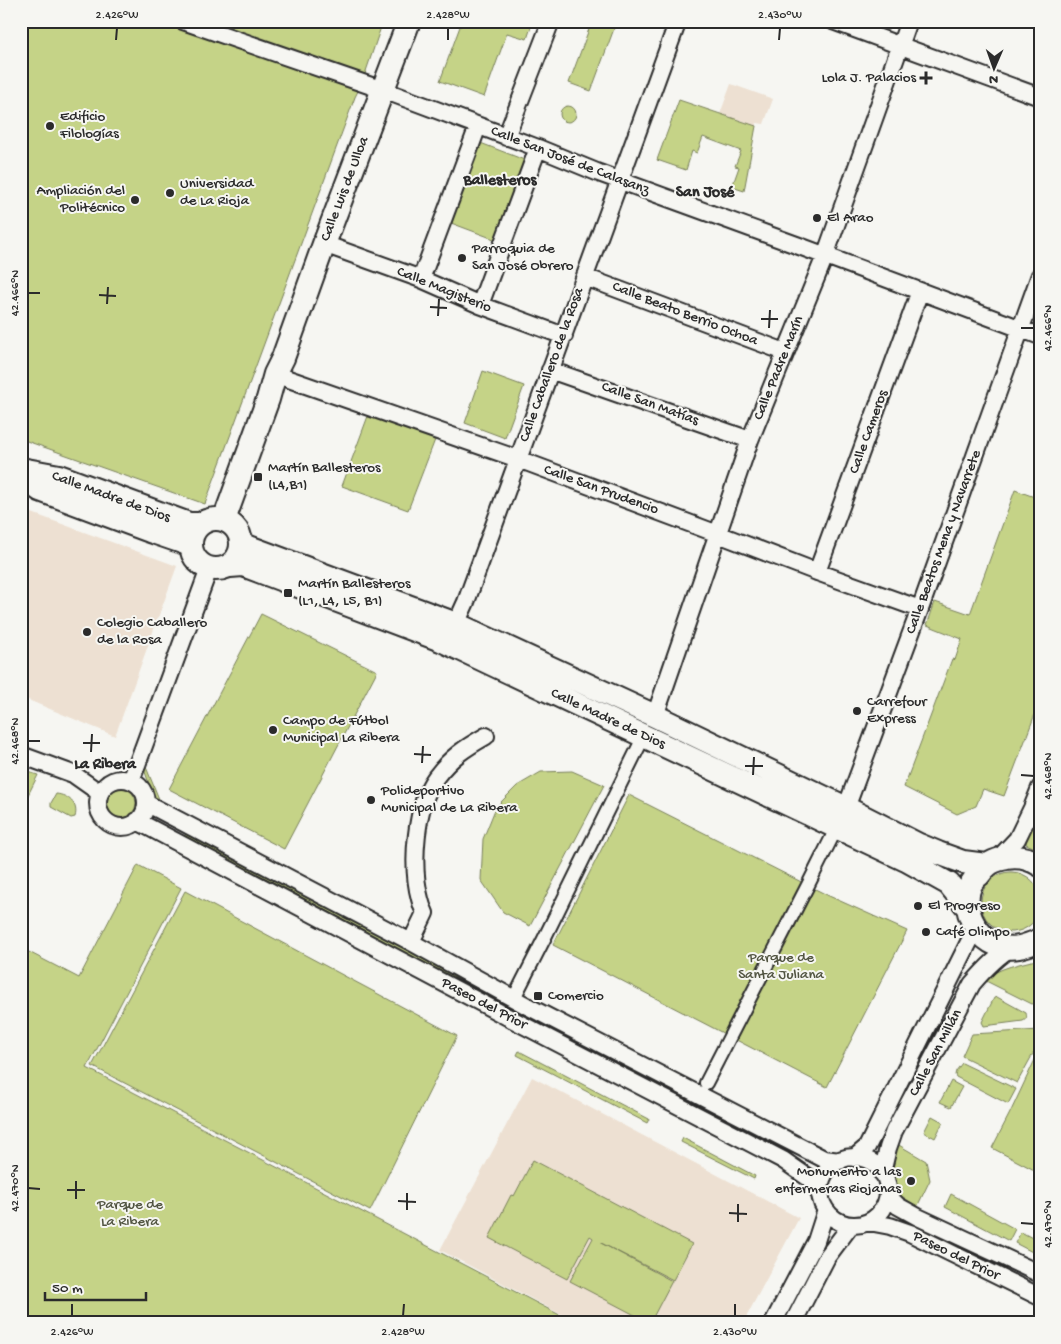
<svg xmlns="http://www.w3.org/2000/svg" width="1061" height="1344" font-family="'Gochi Hand',sans-serif">
<rect width="100%" height="100%" fill="#f6f6f2"/>
<filter id="ink" filterUnits="userSpaceOnUse"><feTurbulence type="fractalNoise" baseFrequency=".02" numOctaves="2"/><feDisplacementMap in="SourceGraphic" scale="10" xChannelSelector="R" yChannelSelector="G"/><feConvolveMatrix kernelMatrix="1 2 1 2 8 2 1 2 1" color-interpolation-filters="sRGB"/></filter>
<g filter="url(#ink)">
<path fill="#ede0d2" d="M731,84L773,99L764,124L757,123L756,126L720,114Z
M21,509L177,566L115,736L21,697Z
M532,1077L799,1218L743,1323H577L440,1250Z"/>
<path fill="#c5d387" stroke="#787f59" d="M21,21H383L362,83L355,97L205,504L21,439Z
M462,21H533L527,39L507,33L484,97L440,81Z
M592,21H603L615,26L591,91L569,83Z
M679,100L756,126L744,191L732,187L739,167L735,166L741,151L703,137L697,153L692,151L686,170L657,160Z
M560 114a8 8 0 1 1 16 0a8 8 0 1 1-16 0Z
M465,137L540,166L510,245L435,217Z
M483,371L524,386L505,438L465,423Z
M371,408L438,432L408,510L342,486Z
M1015,490L1040,499V701L1004,796L983,789L976,806L957,814L904,787L952,659L955,660L962,639L927,625L935,602L970,614Z
M261,614L377,671L284,849L169,789Z
M146,767L161,804L154,798L145,772Z
M21,770L38,775L21,809Z
M572,771L604,785L530,926L503,912L481,880L483,839L496,807L517,786L541,772Z
M106 803a15 15 0 1 1 30 0a15 15 0 1 1-30 0Z
M56,794C68,795 79,804 75,817L71,818L51,807V803Z
M629,795L829,896L907,931L827,1087L553,945Z
M1034,819L1040,821V850L1026,844V842Z
M186,833L522,1011L519,1017L183,839Z
M138,865L181,888L87,1068L575,1323H21V948L79,978Z
M981 902a30 30 0 1 1 60 0a30 30 0 1 1-60 0Z
M185,891L457,1036L370,1211L92,1066Z
M1040,959V1002L1032,1004L984,980C999,967 1020,964 1040,959Z
M997,997L1026,1013C1027,1017 1027,1019 1023,1021L984,1026L982,1022L994,998Z
M531,1016L674,1091L671,1096L529,1021Z
M1040,1030V1041L1017,1083L962,1056L972,1034Z
M1040,1049V1173L992,1148L1010,1113Z
M519,1051L649,1119L647,1123L517,1055Z
M962,1063L1016,1089L1008,1104L956,1077L955,1075L956,1071Z
M951,1081L962,1087L951,1107L940,1102Z
M684,1096L783,1148L780,1154L681,1102Z
M932,1116L943,1122L935,1138L924,1132Z
M683,1138L755,1176L754,1179L681,1142Z
M897,1144L926,1161L930,1180L917,1207L899,1194L893,1165Z
M533,1160L692,1244L673,1280L601,1243L672,1281L650,1323L570,1281L593,1238L590,1236L567,1279L489,1238L511,1195L514,1196Z
M951,1194L1015,1229L1009,1241L945,1207Z
M1021,1232L1040,1242V1256L1015,1243Z"/>
<g fill="none" stroke-linecap="round" stroke-linejoin="round">
<defs>
<path id="pedestrian" d="M514,998L544,939L644,736
M706,1083L808,885L837,827"/>
<path id="minor" d="M183,21L383,90L538,148L599,173L802,247L1040,336
M833,21L1040,97
M506,137L551,21
M324,244L421,279L480,305L564,336
M585,277L785,352
M421,279L478,126
M480,305L538,148
M550,370L750,440
M280,376L518,459L718,534L817,572L920,609
M817,572L920,291
M456,624L466,602L678,21
M655,716L750,440L825,256L909,21
M21,755L73,774L100,793
M98 803a24 24 0 1 1 48 0a24 24 0 1 1-48 0Z
M131,781L209,569
M146,803L411,942L529,1007L824,1159L840,1161
M846,808L920,609L1040,275
M137,821L521,1024L783,1160L813,1181L821,1197
M998,859L1017,839L1032,808L1040,788
M411,942L425,913C423,909 421,904 420,899C411,866 415,805 436,777C451,757 465,748 486,736
M820 1191a34 34 0 1 1 68 0a34 34 0 1 1-68 0Z
M854,1158L867,1147L976,928
M882,1173L888,1148L894,1131L972,984C984,970 996,957 1011,948
M888,1196L898,1206L918,1217L1040,1274
M869,1222L890,1226L910,1233L1040,1297
M773,1323L816,1241L826,1210
M793,1323L827,1257L851,1225"/>
<path id="secondary" d="M21,469L59,476L189,524H201
M21,477L40,490L150,531L191,545
M191 544a25 25 0 1 1 50 0a25 25 0 1 1-50 0Z
M224,520L268,399L275,374L283,358L324,244L409,21
M242,543L249,547L456,624L655,716L846,808L919,845L938,853L963,862L986,865
M230,566L243,565L441,640L906,860L949,884L968,908
M1040,865C1029,858 1019,856 1007,858C993,860 987,864 979,875C976,877 973,881 971,884C957,914 986,954 1019,947C1025,946 1032,943 1038,941L1040,939"/>
</defs>
<use href="#pedestrian" stroke="#2b2b2b" stroke-width="16"/>
<use href="#minor" stroke="#2b2b2b" stroke-width="20"/>
<use href="#secondary" stroke="#2b2b2b" stroke-width="26"/>
<use href="#pedestrian" stroke="#f6f6f2" stroke-width="12"/>
<use href="#minor" stroke="#f6f6f2" stroke-width="16"/>
<use href="#secondary" stroke="#f6f6f2" stroke-width="22"/>
</g>
</g>
<path fill="none" stroke="#2b2b2b" stroke-width="2" d="M116,40L117,28M448,40V28M779,40L780,28M28,293H40M99,295L116,296M107,304L108,287M430,307L447,308M438,316L439,299M761,319H778M769,328L770,310M1021,328H1034M28,741H40M83,743H100M91,752L92,734M414,754L431,755M422,763L423,746M745,766H763M753,775L754,757M1021,775L1034,776M28,1188L40,1189M67,1190H85M76,1199V1181M398,1201L416,1202M407,1210V1193M729,1213L747,1214M738,1222V1204M1021,1223L1034,1224M72,1316V1304M403,1316L404,1304M735,1316V1304"/>
<g fill="#2b2b2b" stroke="#f6f6f2" stroke-width="2">
<path d="M923.5 70.5h5v5h5v5h-5v5h-5v-5h-5v-5h5z"/>
<circle cx="50" cy="126" r="5"/>
<circle cx="170" cy="193" r="5"/>
<circle cx="135" cy="200" r="5"/>
<circle cx="817" cy="218" r="5"/>
<circle cx="462" cy="258" r="5"/>
<rect x="253" y="472" width="10" height="10" rx="2.5"/>
<rect x="283" y="588" width="10" height="10" rx="2.5"/>
<circle cx="87" cy="632" r="5"/>
<circle cx="857" cy="711" r="5"/>
<circle cx="273" cy="730" r="5"/>
<circle cx="371" cy="800" r="5"/>
<circle cx="918" cy="906" r="5"/>
<circle cx="926" cy="932" r="5"/>
<rect x="533" y="991" width="10" height="10" rx="2.5"/>
<circle cx="911" cy="1181" r="5"/>
</g>
<g text-anchor="middle" dominant-baseline="central" stroke-width="4" stroke-linejoin="round" paint-order="stroke">
<g font-size="15" fill="#2b2b2b" stroke="#f6f6f2" text-anchor="start">
<text x="916" y="78" text-anchor="end">Lola J. Palacios</text>
<text x="60" y="117">Edificio<tspan x="60" dy="17">Filologías</tspan></text>
<text x="180" y="184">Universidad<tspan x="180" dy="17">de La Rioja</tspan></text>
<text x="125" y="191" text-anchor="end">Ampliación del<tspan x="125" dy="17">Politécnico</tspan></text>
<text x="827" y="218">El Arao</text>
<text x="472" y="249">Parroquia de<tspan x="472" dy="17">San José Obrero</tspan></text>
<text x="268" y="468">Martín Ballesteros<tspan x="268" dy="17">(L4,B1)</tspan></text>
<text x="298" y="584">Martín Ballesteros<tspan x="298" dy="17">(L1, L4, L5, B1)</tspan></text>
<text x="97" y="623">Colegio Caballero<tspan x="97" dy="17">de la Rosa</tspan></text>
<text x="867" y="702">Carrefour<tspan x="867" dy="17">Express</tspan></text>
<text x="283" y="721">Campo de Fútbol<tspan x="283" dy="17">Municipal La Ribera</tspan></text>
<text x="381" y="791">Polideportivo<tspan x="381" dy="17">Municipal de La Ribera</tspan></text>
<text x="928" y="906">El Progreso</text>
<text x="936" y="932">Café Olimpo</text>
<text x="548" y="996">Comercio</text>
<text x="901" y="1172" text-anchor="end">Monumento a las<tspan x="901" dy="17">enfermeras Riojanas</tspan></text>
</g>
<g font-size="15" fill="#2b2b2b" stroke="#f6f6f2">
<text transform="translate(570 161) rotate(21)">Calle San José de Calasanz</text>
<text transform="translate(345 189) rotate(-69)">Calle Luis de Ulloa</text>
<text transform="translate(444 290) rotate(22)">Calle Magisterio</text>
<text transform="translate(685 314) rotate(21)">Calle Beato Berrio Ochoa</text>
<text transform="translate(552 365) rotate(-70)">Calle Caballero de la Rosa</text>
<text transform="translate(779 368) rotate(-68)">Calle Padre Marín</text>
<text transform="translate(650 404) rotate(20)">Calle San Matías</text>
<text transform="translate(869 432) rotate(-70)">Calle Cameros</text>
<text transform="translate(601 490) rotate(20)">Calle San Prudencio</text>
<text transform="translate(111 497) rotate(20)">Calle Madre de Dios</text>
<text transform="translate(944 542) rotate(-70)">Calle Beatos Mena y Navarrete</text>
<text transform="translate(608 719) rotate(25)">Calle Madre de Dios</text>
<text transform="translate(484 1004) rotate(28)">Paseo del Prior</text>
<text transform="translate(936 1053) rotate(-62)">Calle San Millán</text>
<text transform="translate(956 1256) rotate(26)">Paseo del Prior</text>
</g>
<g font-size="15" fill="#525542" stroke="#f6f6f2">
<text x="781" y="958">Parque de<tspan x="781" dy="17">Santa Juliana</tspan></text>
<text x="130" y="1205">Parque de<tspan x="130" dy="17">La Ribera</tspan></text>
</g>
<g font-size="16" font-weight="bold" fill="#2b2b2b" stroke="#f6f6f2">
<text x="500" y="181">Ballesteros</text>
<text x="705" y="193">San José</text>
<text x="105" y="765">La Ribera</text>
</g>
</g>
<rect width="1061" height="1344" fill="none" stroke="#f6f6f2" stroke-width="55"/>
<g transform="translate(994 68) rotate(182)" stroke="#f6f6f2" stroke-width="4" paint-order="stroke">
<path d="M0-4L9 19L0 12L-9 19Z" fill="#2b2b2b"/>
<text y="-8" font-size="14" font-weight="bold" text-anchor="middle" fill="#2b2b2b">N</text>
</g>
<path d="M45 1292v8h101v-8" fill="none" stroke="#2b2b2b" stroke-width="2.5"/>
<text x="52" y="1292" font-size="15" fill="#2b2b2b" stroke="#f6f6f2" stroke-width="4" paint-order="stroke">50 m</text>
<rect x="28" y="28" width="1006" height="1288" fill="none" stroke="#2b2b2b" stroke-width="2"/>
<g font-size="12" text-anchor="middle" fill="#2b2b2b">
<text x="117" y="18">2.426°W</text>
<text x="448" y="18">2.428°W</text>
<text x="780" y="18">2.430°W</text>
<text transform="translate(14 293) rotate(-90)" y="4">42.466°N</text>
<text transform="translate(1047 328) rotate(-90)" y="4">42.466°N</text>
<text transform="translate(14 741) rotate(-90)" y="4">42.468°N</text>
<text transform="translate(1047 776) rotate(-90)" y="4">42.468°N</text>
<text transform="translate(14 1188) rotate(-90)" y="4">42.470°N</text>
<text transform="translate(1047 1224) rotate(-90)" y="4">42.470°N</text>
<text x="72" y="1335">2.426°W</text>
<text x="403" y="1335">2.428°W</text>
<text x="735" y="1335">2.430°W</text>
</g>
</svg>
